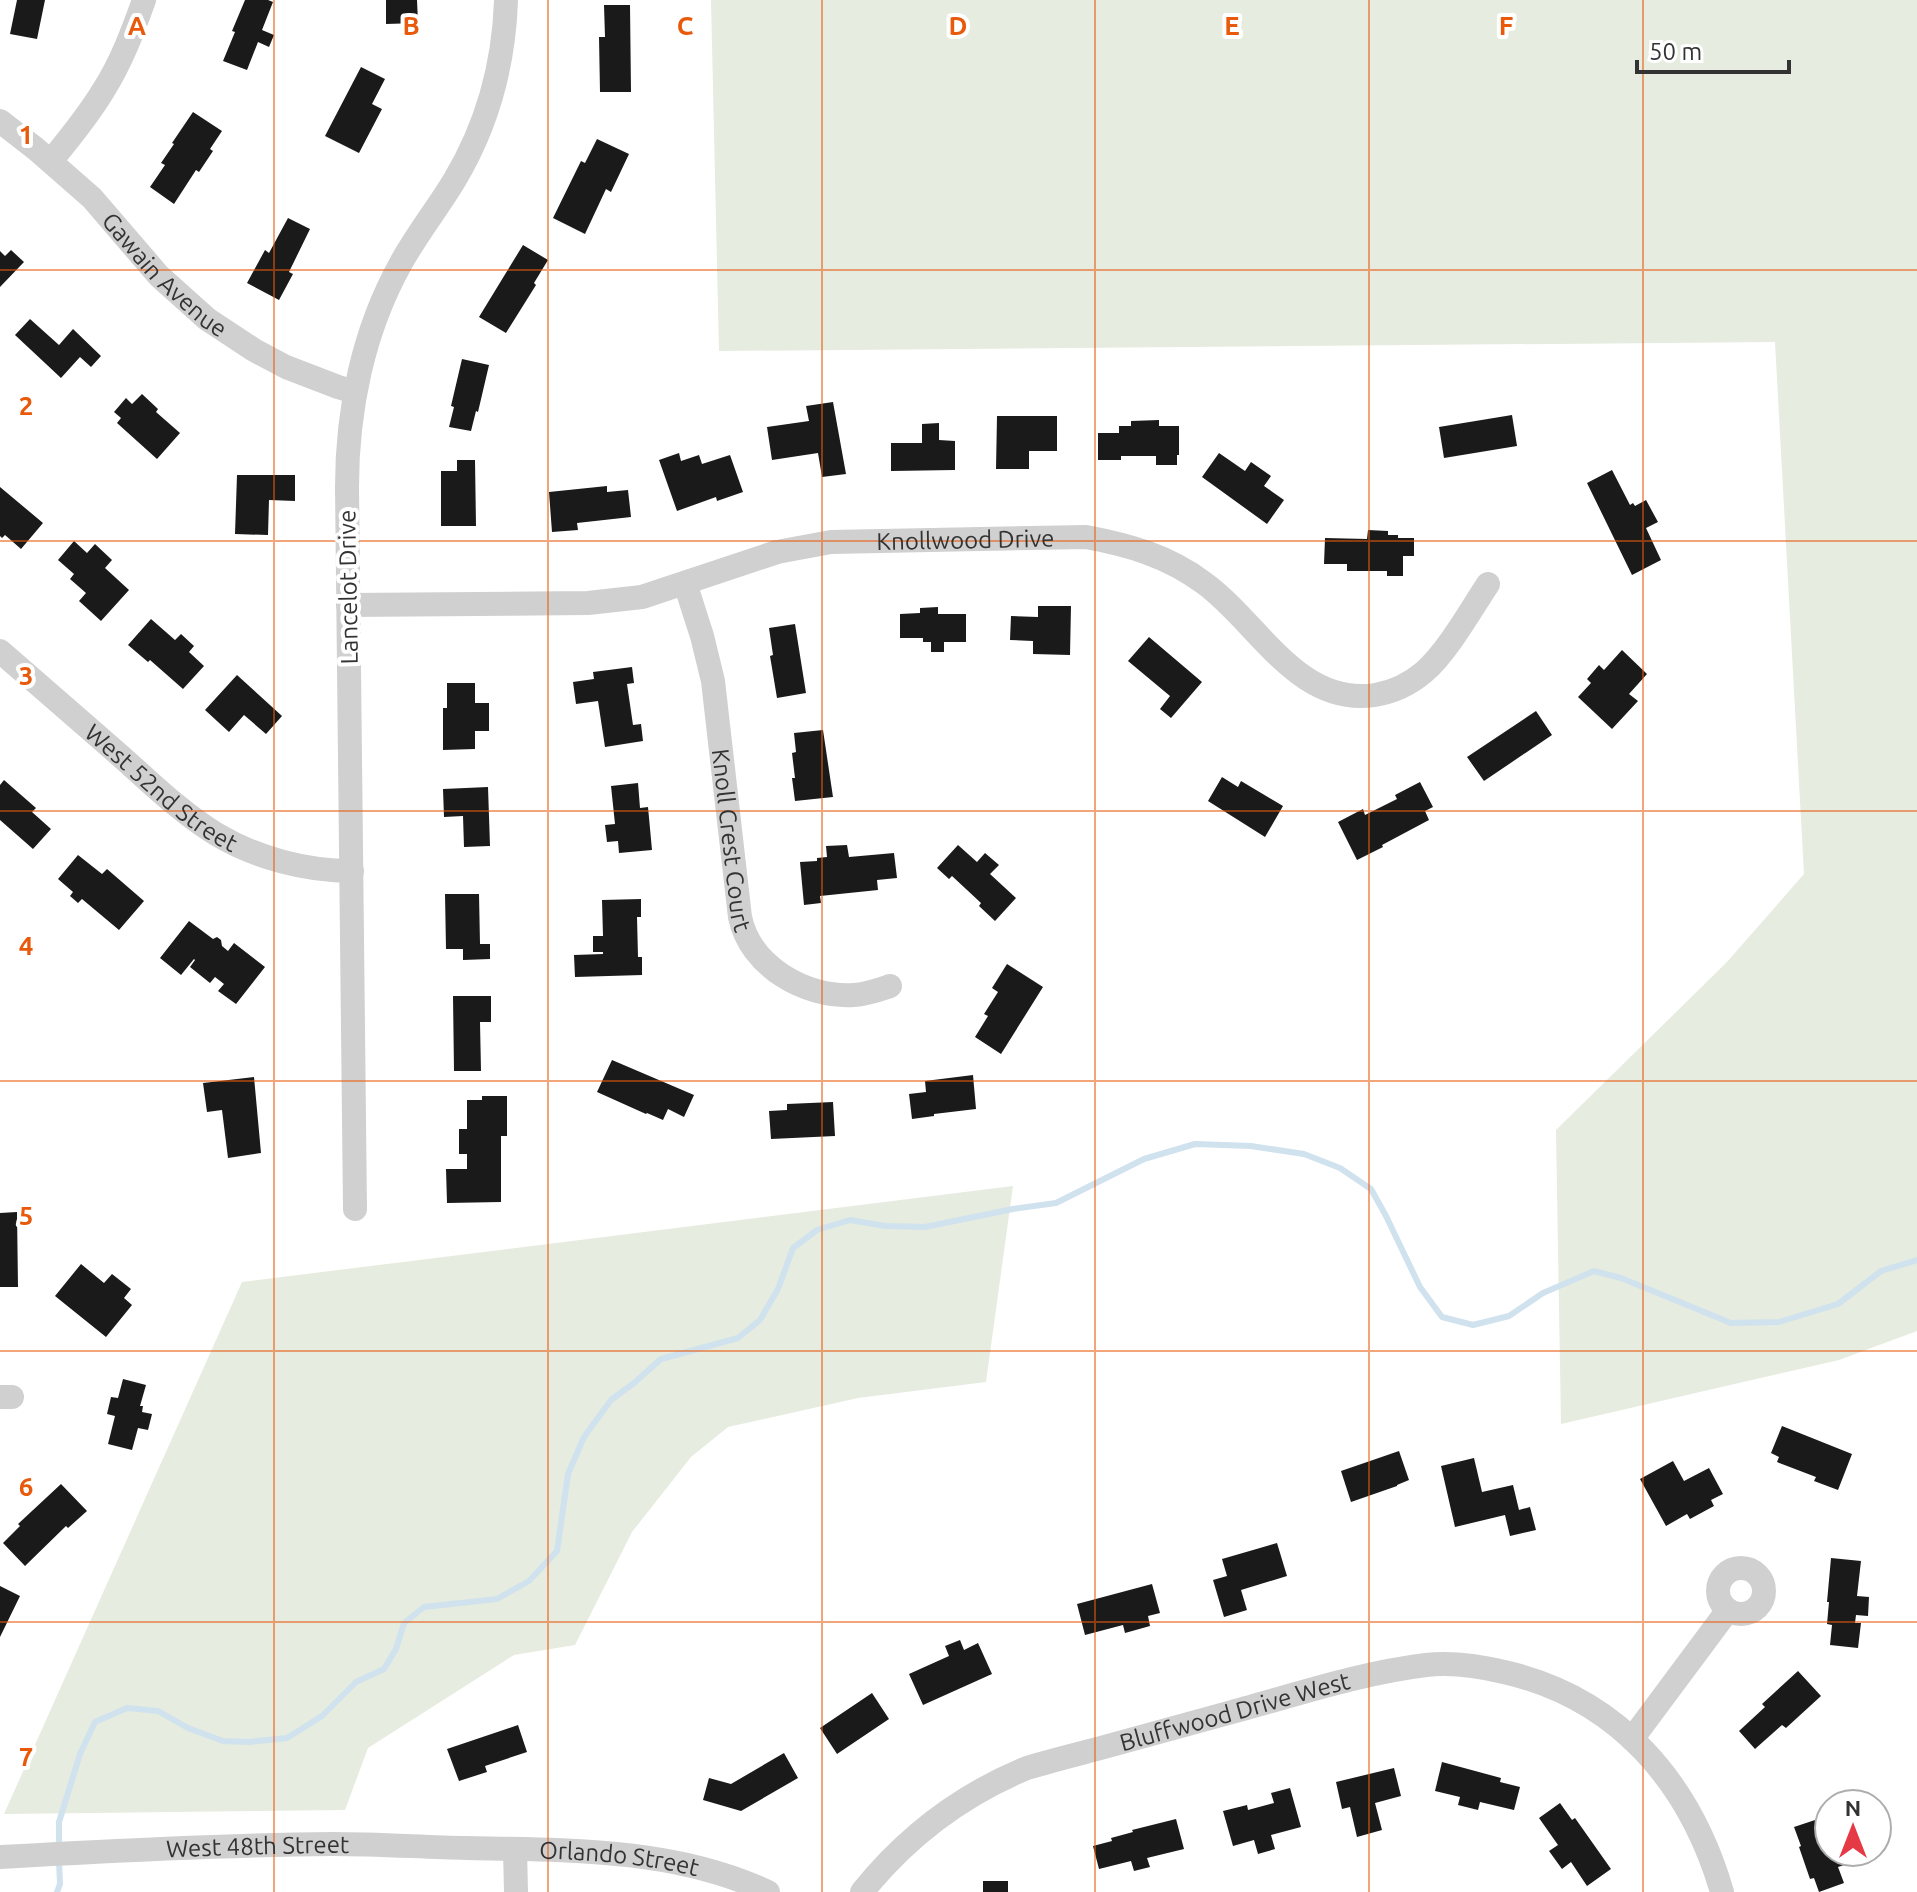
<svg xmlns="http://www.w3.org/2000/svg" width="1917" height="1892" font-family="Ubuntu,sans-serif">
<rect width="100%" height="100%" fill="#fff"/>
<path fill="#e6ecdf" d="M711,0H1917V1331L1839,1360L1561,1424L1556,1130L1727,962L1804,874L1775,342L719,351Z
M1013,1186L986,1382L858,1398L728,1427L691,1457L632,1532L575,1645L514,1655L368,1748L345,1810L4,1814L242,1282Z"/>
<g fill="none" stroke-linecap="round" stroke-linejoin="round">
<path stroke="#cfe2ee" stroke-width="6" d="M59,1850V1822L80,1754L95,1722L127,1708L158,1711L188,1728L223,1741L248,1742L287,1738L322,1716L356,1682L384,1669L396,1649L404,1623L424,1607L497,1599L529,1581L557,1551L568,1474L584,1437L611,1400L634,1383L661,1359L738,1338L760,1320L778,1289L793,1248L817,1230L850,1220L885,1226L925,1227L1013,1209L1056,1203L1144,1159L1195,1144L1251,1146L1304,1154L1340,1168L1371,1189L1386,1216L1420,1287L1442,1317L1473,1325L1509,1316L1543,1293L1594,1271L1621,1278L1731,1323L1779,1322L1838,1304L1881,1271L1917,1260
M57,1892L60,1884L59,1861"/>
</g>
<path fill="#1a1a1a" d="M17,0H45L37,39L10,34Z
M245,0H268L273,2L262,30L274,35L269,47L258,42L247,70L223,61L235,32L232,31Z
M386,0H417L418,23L386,24Z
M604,5H630L631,92H600L599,37H605Z
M361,67L385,79L372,104L382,109L359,153L325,136Z
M193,112L222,131L210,149L213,151L199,172L196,170L174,204L150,187L165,165L161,163L174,144L172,143Z
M597,139L629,154L611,192L606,189L585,234L553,218L581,161L585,163Z
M288,218L310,229L289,272L293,274L279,300L247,283L265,250L269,253Z
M523,245L548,260L534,283L536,285L506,333L479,317Z
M11,250L24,262L0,287V251L5,256Z
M30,319L59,345L73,329L101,356L91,367L80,357L61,378L15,335Z
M462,359L489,365L478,412L476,411L471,431L449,427L454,407L451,406Z
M142,394L158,409L156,412L180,433L157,459L117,423L121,418L114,412L126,398L132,404Z
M833,402L846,474L822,477L818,453L772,460L767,427L809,421L806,406Z
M1512,415L1517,446L1444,458L1439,427Z
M997,416H1057V451H1029V469H996Z
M1159,420V426H1179V455H1177V465H1156V456H1121V460H1098V433H1119V426H1131V421Z
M939,423V440L955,441V470L891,471V443H922V424Z
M679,453L681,461L699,455L702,464L730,455L743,492L717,501L716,497L677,511L659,460Z
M1219,453L1245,471L1251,462L1271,476L1264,486L1284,500L1267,524L1202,477Z
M457,460H475L476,526H441V471H457Z
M1612,470L1630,505L1633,503L1635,506L1646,500L1658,522L1646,528L1661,560L1632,575L1587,483Z
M237,475H295V501L269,500L268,535L235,534Z
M607,486V492L628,490L631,517L577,523L578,530L552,532L549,492Z
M0,487L43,523L21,549L5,535L2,538L0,536Z
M1368,530L1388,531V535H1398V538H1414V556H1403V576H1387V571H1347V564H1324L1325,538L1367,539Z
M74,541L87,553L95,544L112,560L105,568L129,590L101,621L79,601L86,593L70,579L74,574L58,560Z
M1038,606H1071L1070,655L1033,654V641L1010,640L1011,616L1038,617Z
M938,607V614H966V642H944V652H931V642H923V638H900V614L920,613V608Z
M151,619L175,640L181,634L194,646L189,652L204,666L183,689L150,660L148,662L128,645Z
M795,624L806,693L777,698L770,656L773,655L769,628Z
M1149,637L1202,682L1171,718L1160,709L1170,696L1128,661Z
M1622,650L1647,674L1629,694L1638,701L1612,729L1578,697L1591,683L1587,679L1599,665L1604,670Z
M632,667L634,683L627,684L633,725L641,724L643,741L605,747L598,701L576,704L573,682L594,679L593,672Z
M237,675L282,716L266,734L244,715L229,732L205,710Z
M447,683H475V703H489V731H475V749L443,750V708H447Z
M1536,711L1552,735L1484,781L1467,757Z
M823,730L833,797L795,801L792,778H795L792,753L796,752L794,733Z
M1222,777L1238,787L1241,781L1283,806L1265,837L1208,801Z
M4,780L36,808L32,812L51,829L33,849L0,820V785Z
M1420,782L1433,807L1425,811L1429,820L1382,845L1383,847L1357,860L1338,822L1363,809L1365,815L1397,799L1395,795Z
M638,783L640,808L648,807L652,850L619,853L618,841L607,842L605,825L615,824L611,786Z
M488,787L490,846L464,847L463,816L444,817L443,789Z
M847,845L849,857L894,853L897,878L877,880L878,890L820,896L821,903L804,905L800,862L817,861V858L827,857L826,846Z
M958,845L977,862L985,853L999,865L990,874L1016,898L995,921L979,906L981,903L952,876L949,879L937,868Z
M78,855L102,874L107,869L144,901L119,930L82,899L78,903L70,896L73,892L58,879Z
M445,894H479L480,944H490V959L463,960V949H446Z
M641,899V917H637L638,957H642V975L575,977L574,955L603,954V952H593V936H603L602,900Z
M189,921L213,939L217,937L221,940L222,946L228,951L234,943L265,967L236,1004L218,991L224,984L215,977L210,983L190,967L195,960L194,959L181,975L160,958Z
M1007,964L1043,987L1001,1054L975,1037L988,1016L984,1014L998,992L992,988Z
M453,996H491V1022H480L481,1071H454Z
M612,1060L694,1095L684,1117L668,1109L663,1120L647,1113L646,1114L597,1092Z
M973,1075L976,1109L934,1114V1116L912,1119L909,1094L926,1092L925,1081Z
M254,1077L261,1153L228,1158L222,1110L207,1112L203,1083Z
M482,1096H507V1136H501V1202L447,1203L446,1169H467V1154H459V1129H467V1100H482Z
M833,1102L835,1136L771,1139L769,1111L787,1110V1104Z
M17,1212L18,1287H0V1213Z
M81,1264L104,1283L112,1274L131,1289L124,1298L132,1305L106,1337L55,1296Z
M123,1379L146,1385L140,1406H143L142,1412L152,1414L148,1430L138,1428L132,1450L108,1444L115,1416L107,1414L111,1397L118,1398Z
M1782,1426L1852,1454L1838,1490L1814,1481L1816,1477L1777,1462L1779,1457L1771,1453Z
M1399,1451L1409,1480L1397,1485V1486L1351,1502L1341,1471Z
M1474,1458L1482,1492L1513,1485L1519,1510L1530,1507L1536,1530L1510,1536L1505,1515L1455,1527L1441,1466Z
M1673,1461L1684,1481L1709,1468L1723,1494L1711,1500L1714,1506L1690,1519L1687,1514L1666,1526L1640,1479Z
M61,1484L87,1511L68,1528L66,1526L25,1566L3,1543L20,1526L18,1524Z
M1277,1543L1287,1576L1241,1590L1247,1610L1224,1617L1213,1580L1227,1576L1222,1559Z
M1831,1558L1861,1561L1857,1596L1869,1597L1868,1616L1856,1615L1855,1623H1861L1858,1648L1830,1645L1832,1625L1827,1624L1829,1602H1827Z
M1152,1584L1160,1613L1148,1616L1150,1626L1125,1633L1123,1625L1085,1635L1077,1604Z
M0,1586L20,1596L0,1637Z
M960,1640L964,1650L978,1643L992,1674L923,1705L909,1674L949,1656L945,1646Z
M1798,1671L1821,1696L1786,1728L1782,1725L1755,1749L1739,1731L1765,1707L1762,1704Z
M872,1693L889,1719L837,1754L820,1728Z
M518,1725L527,1752L485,1766L487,1772L459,1781L447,1749Z
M784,1753L798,1778L741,1811L703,1800L709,1778L731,1784Z
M1442,1762L1501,1778L1500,1782L1520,1787L1514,1810L1480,1802L1478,1810L1458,1805L1460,1797L1435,1791Z
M1394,1768L1401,1796L1375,1803L1382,1830L1357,1837L1350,1807L1342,1809L1336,1782Z
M1290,1788L1301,1827L1271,1835L1275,1849L1258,1854L1254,1840L1233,1846L1223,1811L1247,1805L1248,1810L1274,1803L1271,1793Z
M1560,1803L1572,1820L1575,1818L1611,1869L1587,1886L1571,1862L1562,1869L1549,1851L1558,1845L1539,1818Z
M1821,1818L1829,1839V1852H1843L1847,1864L1838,1867L1844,1883L1819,1892L1814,1878L1810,1879L1799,1847L1801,1846L1794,1827Z
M1176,1819L1184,1849L1147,1858L1150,1867L1134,1871L1131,1861L1099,1869L1093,1846L1112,1841L1111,1838L1133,1832L1132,1830Z
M983,1881H1008V1892H983Z"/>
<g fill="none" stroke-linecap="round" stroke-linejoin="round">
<g stroke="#d0d0d0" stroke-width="24">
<path id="s1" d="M0,121L36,149L92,198L159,276L207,319L254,350L286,367L338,387L355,392"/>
<path d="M51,161C69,139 88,116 103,91C121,63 133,31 144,0"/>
<path id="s2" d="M685,583L702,636L713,681L740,917C750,966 805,998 854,995C867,994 878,990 890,986"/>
<path id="s3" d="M348,605L588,603L642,597L777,552L831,542L1086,537C1129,545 1168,556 1204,583C1258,622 1298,707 1375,695C1393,692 1410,684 1424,672C1448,651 1470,611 1488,584"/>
<path id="s4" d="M0,651C39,685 77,718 116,752C148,780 180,812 216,834C256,858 306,871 352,871"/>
<path d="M355,1209L347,487C347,410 363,331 401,263C417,234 437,209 454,181C487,126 504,63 506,0"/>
<path d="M0,1397H12"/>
<circle cx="1741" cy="1591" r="23"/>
<path d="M1632,1739L1728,1610"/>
<path d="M515,1849L516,1892"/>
<path id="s5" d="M0,1857C111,1851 222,1845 333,1844C377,1844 421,1847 466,1848C568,1850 674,1848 768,1892"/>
<path id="s6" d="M862,1892C907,1836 961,1795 1027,1768C1050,1761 1074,1755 1097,1749C1142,1737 1187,1724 1232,1712C1295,1695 1360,1673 1426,1665C1451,1662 1479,1666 1504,1672C1618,1698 1690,1782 1722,1892"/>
</g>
</g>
<path fill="none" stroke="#e8590c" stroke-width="2" stroke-opacity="0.55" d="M274,0V1892M548,0V1892M822,0V1892M1095,0V1892M1369,0V1892M1643,0V1892M0,270H1917M0,541H1917M0,811H1917M0,1081H1917M0,1351H1917M0,1622H1917"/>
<g text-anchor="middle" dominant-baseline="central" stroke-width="8" stroke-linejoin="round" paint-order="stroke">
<g font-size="24" fill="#333" stroke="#fff">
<text stroke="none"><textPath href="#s1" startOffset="226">Gawain Avenue</textPath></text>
<text stroke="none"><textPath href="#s3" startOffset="626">Knollwood Drive</textPath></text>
<text transform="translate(348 587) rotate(-91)">Lancelot Drive</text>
<text stroke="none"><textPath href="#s4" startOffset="212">West 52nd Street</textPath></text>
<text stroke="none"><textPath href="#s2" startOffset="262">Knoll Crest Court</textPath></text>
<text stroke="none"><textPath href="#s6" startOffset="424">Bluffwood Drive West</textPath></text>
<text stroke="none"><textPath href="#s5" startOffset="258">West 48th Street</textPath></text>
<text stroke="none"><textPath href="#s5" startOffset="620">Orlando Street</textPath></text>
</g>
</g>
<g font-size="26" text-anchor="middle" font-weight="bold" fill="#e8590c" stroke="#fff" stroke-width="8" stroke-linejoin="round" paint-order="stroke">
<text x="137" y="35">A</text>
<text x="411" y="35">B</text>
<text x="685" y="35">C</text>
<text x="958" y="35">D</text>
<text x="1232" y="35">E</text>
<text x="1506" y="35">F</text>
<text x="26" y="144">1</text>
<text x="26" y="415">2</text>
<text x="26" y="685">3</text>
<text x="26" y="955">4</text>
<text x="26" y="1225">5</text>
<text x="26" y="1496">6</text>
<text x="26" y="1766">7</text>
</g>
<g transform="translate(1853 1828)"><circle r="38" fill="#ffffff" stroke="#adadad" stroke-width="2"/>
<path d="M0-6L14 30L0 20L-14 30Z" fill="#e63946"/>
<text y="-12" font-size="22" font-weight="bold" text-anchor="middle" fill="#333333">N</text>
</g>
<path d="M1637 60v12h152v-12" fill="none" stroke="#333333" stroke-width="4"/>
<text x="1649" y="60" font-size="24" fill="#333333" stroke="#ffffff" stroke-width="6" paint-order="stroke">50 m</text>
</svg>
